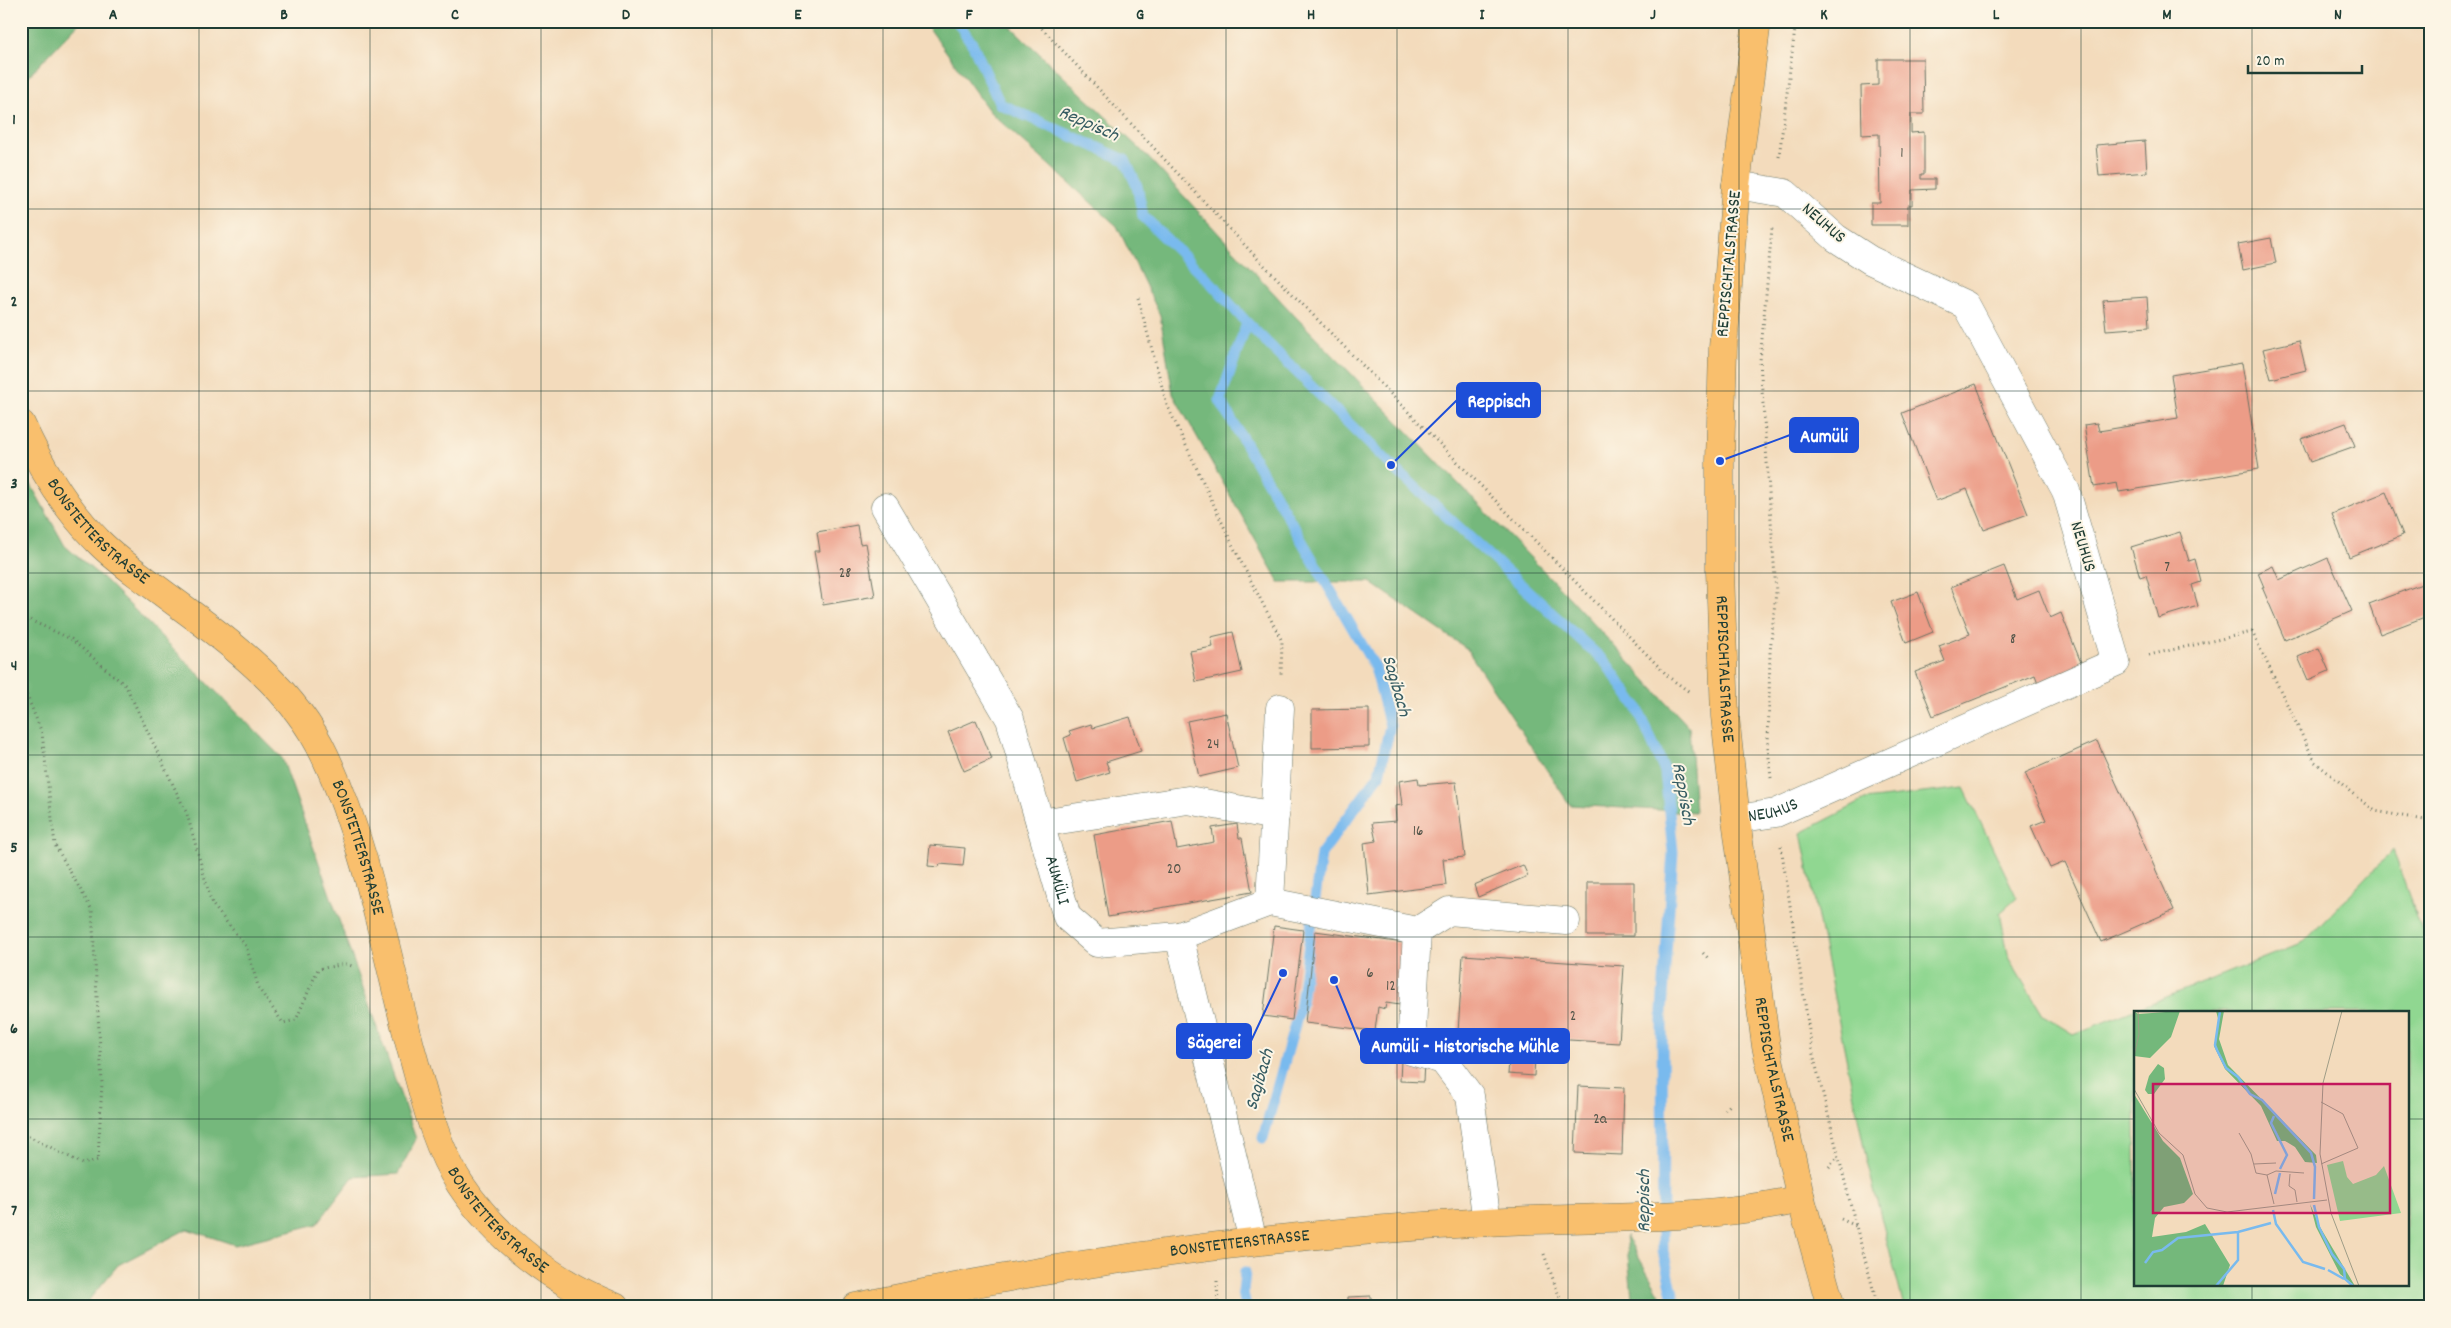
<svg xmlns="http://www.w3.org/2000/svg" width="2451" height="1328" font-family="Dekko,sans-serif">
<rect width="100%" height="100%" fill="#fcf5e5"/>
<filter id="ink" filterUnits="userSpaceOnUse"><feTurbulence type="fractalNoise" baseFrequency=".02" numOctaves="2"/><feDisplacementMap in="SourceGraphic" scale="10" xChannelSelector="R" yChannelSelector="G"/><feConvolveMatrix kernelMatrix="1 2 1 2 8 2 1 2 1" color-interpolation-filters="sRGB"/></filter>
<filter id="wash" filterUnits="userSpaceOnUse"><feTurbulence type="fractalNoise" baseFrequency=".0096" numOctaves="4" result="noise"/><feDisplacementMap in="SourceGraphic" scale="20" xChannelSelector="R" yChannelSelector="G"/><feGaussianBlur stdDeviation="1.12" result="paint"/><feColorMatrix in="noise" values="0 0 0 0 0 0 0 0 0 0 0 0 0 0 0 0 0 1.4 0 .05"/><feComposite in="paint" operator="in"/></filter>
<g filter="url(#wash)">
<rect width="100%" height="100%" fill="#f3dbbc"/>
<path fill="#90d791" stroke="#588a62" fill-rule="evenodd" d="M1964,788L2017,898L2000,913L2009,959L2043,1015L2074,1034L2304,942L2393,850L2430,954V1307H1904L1867,1162L1801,833L1865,800ZM2135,1012H2407V1284H2135Z"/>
<path fill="#74b87b" stroke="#4a7a58" d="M21,21H81L21,84Z
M924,21H1005L1144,153L1294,315L1566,594L1689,727L1695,812L1570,805L1466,648L1370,582H1279L1173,394L1160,315L1117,226L990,112Z
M21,467L65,546L107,582L282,758L416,1139L398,1174L353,1177L317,1224L235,1245L187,1229L118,1265L83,1307H21Z
M1626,1235L1667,1307H1633Z"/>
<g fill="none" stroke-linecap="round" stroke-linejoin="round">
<path stroke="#79baee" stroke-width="11" d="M957,21L973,45L1000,104L1125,160L1137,186L1143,216L1212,284L1247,323L1391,465L1606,663L1637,707L1665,772L1673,852L1662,1011L1663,1251L1676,1307
M1247,323L1220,400L1375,667L1390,726L1379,775L1321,854L1301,1003L1263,1138
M1245,1272L1243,1292L1246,1307"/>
</g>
<g id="blocks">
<path fill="#ec9c87" d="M1878,59H1923L1924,114H1911V133L1924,132V174H1921V179H1935V189L1912,190V205H1908V225H1871V203H1880L1879,134L1862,135L1861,86L1878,85Z
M2145,141L2147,172L2099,176L2096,145Z
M2271,238L2276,263L2243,270L2238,244Z
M2147,297L2149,327L2106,330L2103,300Z
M2299,341L2306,370L2271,379L2263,349Z
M2242,363L2259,469L2119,492L2117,483L2094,487L2084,425L2097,423L2099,431L2178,418L2171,375Z
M1976,384L2028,514L1984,530L1967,489L1936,501L1902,413Z
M2346,423L2355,446L2310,462L2301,439Z
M2386,492L2403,535L2349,557L2332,514Z
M857,525L860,544L866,543L875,596L823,605L814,551H820L817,532Z
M2180,532L2189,561L2195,559L2201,582L2192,585L2198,606L2158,618L2146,575L2140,577L2131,547Z
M2328,558L2352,611L2285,640L2262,587H2264L2258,573L2273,566L2279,580Z
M2004,566L2017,599L2039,590L2050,618L2061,613L2082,665L2038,683L2035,675L1933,716L1915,672L1945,661L1939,646L1970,634L1951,587Z
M2427,582L2430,588V615L2380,634L2369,604Z
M1918,592L1933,632L1906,643L1891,602Z
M1233,632L1242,672L1196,682L1190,651L1213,647L1211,637Z
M2319,648L2329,671L2308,680L2298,657Z
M1369,709V747L1312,748V710Z
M1226,713L1238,768L1199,777L1187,721Z
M1130,717L1141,751L1106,762L1110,772L1077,782L1064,738L1071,735L1069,731L1091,724L1093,728Z
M976,720L992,759L964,771L948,732Z
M2097,741L2174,910L2101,942L2065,862L2050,868L2031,826L2046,820L2025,773Z
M1418,778L1419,785L1456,782L1465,857L1443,859L1446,885L1369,895L1364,843L1376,841L1372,823L1396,821L1395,806L1402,805L1399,781Z
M1172,821L1177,849L1214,842L1212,828L1237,824L1239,838H1242L1252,892L1108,917L1094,835Z
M930,845L965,848L963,866L940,864L939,867L928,866Z
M1523,865L1528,876L1478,897L1474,885Z
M1587,882H1634V936H1587Z
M1274,926L1303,930L1292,1020L1263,1016Z
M1315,931L1404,943L1401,971H1404L1400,1005L1386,1003L1385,1009L1378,1007L1375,1031L1305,1023Z
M1463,955L1624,966L1619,1043L1536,1038L1534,1076L1508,1074L1511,1035L1458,1032Z
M1401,1060L1424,1061L1423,1082L1400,1081Z
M1578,1086L1624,1088L1622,1155L1575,1153Z
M1371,1296V1307H1348V1297Z"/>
</g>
</g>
<g filter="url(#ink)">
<use href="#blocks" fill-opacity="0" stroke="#697464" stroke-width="1"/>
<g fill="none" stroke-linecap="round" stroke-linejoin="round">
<defs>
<g id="minor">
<path id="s1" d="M885,507L1010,719L1067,917L1097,943L1179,936L1253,1241"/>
<path id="s2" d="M1736,819L1776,813L2116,662L2066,491L1966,305L1870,260L1836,238L1785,193L1736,185"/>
<path d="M1040,823L1188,800L1275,816"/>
<path d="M1270,902L1280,708"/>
<path d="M1417,931L1411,1051L1443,1060L1470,1096L1487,1222"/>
<path d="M1179,936L1270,902L1417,931L1449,911L1566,921"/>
</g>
<g id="major">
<path id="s3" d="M1757,21L1736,185L1723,348L1720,461V571L1725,716L1736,819L1766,1046L1801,1199L1831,1307"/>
<path id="s4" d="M21,424C40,466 64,507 97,540C112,556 131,569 148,582C213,631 290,680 325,756C368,848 385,951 411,1049C424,1095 434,1144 460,1184C497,1240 554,1282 615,1307"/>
<path id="s5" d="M856,1307C1064,1262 1275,1234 1487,1222C1592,1216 1698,1222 1801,1199"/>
</g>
</defs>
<use href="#minor" stroke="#697464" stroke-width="29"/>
<use href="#major" stroke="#697464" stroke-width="29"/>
<path stroke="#697464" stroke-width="3" stroke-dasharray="1 4" stroke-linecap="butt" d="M1035,21L1255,256L1670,678L1691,693
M1779,157L1796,21
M1138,298L1167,405L1234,548L1282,641L1281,675
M21,616L71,639L126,686L187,814L212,904L246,946L259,989L283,1023L296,1020L318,969L346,964L355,967
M2149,655L2252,632L2315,762L2375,811L2430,821
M21,681L42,733L55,845L92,910L102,1083L98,1160L83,1164L21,1132
M1771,778L1768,748L1770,652L1776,592L1760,361L1772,228
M1781,846L1812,1050L1856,1226L1878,1307
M1703,953L1709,959
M1725,1110L1731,1104
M1829,1167L1838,1157
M1841,1219L1856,1226
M1544,1254L1563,1307
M1217,1281L1218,1307"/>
<use href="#minor" stroke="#fff" stroke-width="28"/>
<use href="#major" stroke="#f9bf6d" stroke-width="28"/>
</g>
</g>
<path fill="none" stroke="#1f3d34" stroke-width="1" stroke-opacity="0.55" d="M199,21V1307M370,21V1307M541,21V1307M712,21V1307M883,21V1307M1054,21V1307M1226,21V1307M1397,21V1307M1568,21V1307M1739,21V1307M1910,21V1307M2081,21V1307M2252,21V1012M21,209H2430M21,391H2430M21,573H2430M21,755H2430M21,937H2430M21,1119H2135M2407,1119H2430M2252,1284V1307"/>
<g text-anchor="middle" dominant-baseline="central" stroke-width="4" stroke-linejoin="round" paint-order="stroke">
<g font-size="15" fill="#525549">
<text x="1902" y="154">1</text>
<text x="2167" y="568">7</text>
<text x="845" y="574">28</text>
<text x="2013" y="640">8</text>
<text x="1213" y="745">24</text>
<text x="1418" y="832">16</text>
<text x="1174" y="870">20</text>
<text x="1370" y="974">6</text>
<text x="1391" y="987">12</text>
<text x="1573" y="1017">2</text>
<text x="1600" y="1120">2a</text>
</g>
<g font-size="18" fill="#1f3d34" stroke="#fcf5e5">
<text transform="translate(1823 224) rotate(41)">NEUHUS</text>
<text transform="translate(1730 264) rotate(-85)">REPPISCHTALSTRASSE</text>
<text stroke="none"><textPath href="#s4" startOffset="134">BONSTETTERSTRASSE</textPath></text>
<text transform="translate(2082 547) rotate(73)">NEUHUS</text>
<text stroke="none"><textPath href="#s3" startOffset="650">REPPISCHTALSTRASSE</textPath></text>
<text stroke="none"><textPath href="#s2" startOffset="38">NEUHUS</textPath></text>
<text stroke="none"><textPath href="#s4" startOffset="554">BONSTETTERSTRASSE</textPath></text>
<text stroke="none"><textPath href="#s1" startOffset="414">AUMÜLI</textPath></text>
<text stroke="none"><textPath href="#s3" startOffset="1054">REPPISCHTALSTRASSE</textPath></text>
<text stroke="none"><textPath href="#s4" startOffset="959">BONSTETTERSTRASSE</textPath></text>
<text stroke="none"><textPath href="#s5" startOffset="389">BONSTETTERSTRASSE</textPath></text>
</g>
<g font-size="19" font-style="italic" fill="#365c62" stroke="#fcf5e5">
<text transform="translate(1088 125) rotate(24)">Reppisch</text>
<text transform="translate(1395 686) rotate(74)">Sagibach</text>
<text transform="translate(1682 794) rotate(80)">Reppisch</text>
<text transform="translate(1261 1080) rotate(-74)">Sagibach</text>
<text transform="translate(1645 1201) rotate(-90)">Reppisch</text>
</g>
</g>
<g transform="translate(2134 1011)">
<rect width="275" height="275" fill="#f3dbbc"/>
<path d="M209,150L213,166L219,173L242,164L250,155L267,202L206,210L193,154Z" fill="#90d791"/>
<path d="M0,0L4,3L46,0L37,26L16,47L0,45ZM82,0H90L85,28L94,54L182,144L183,152L171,151L161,136L151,130H143L127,95L91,58L80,35L85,11ZM24,53L30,57L31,68L20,83H14L11,79L15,65ZM0,83L29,130L46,147L59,183L50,192L30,196L21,207L18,226L52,221L71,213L96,254L89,275H0ZM176,193L186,216L221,275L206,263L182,216Z" fill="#74b87b"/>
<path fill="none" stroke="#79baee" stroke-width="2.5" d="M86,0L81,34L83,39L92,57L104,66L116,83L128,89L177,142L181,156L180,188M140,105L137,112L153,144L146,158M141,183L146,162M180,194L185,216L198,243L210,258L211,268L219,275M139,199L142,213L169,251L191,258M11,252L19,241L28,239L44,227L104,221L137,212M194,259L210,268M82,275L104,249V222"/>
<path fill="none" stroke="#9e9c86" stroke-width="1" d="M208,0L189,72L186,143L197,202L225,275M0,45L5,23L4,0M0,78L25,122L49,144L61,183L73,197L93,201L193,189M105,122L117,143L122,162L133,164L140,193M120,153L142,152M187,153L224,137L209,103L187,91M156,163L155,175L161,179L163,191M133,164L142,160L170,162"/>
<path fill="#c2185b" fill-opacity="0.15" stroke="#c2185b" stroke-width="2.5" d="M19,73H256V202H19Z"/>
<rect width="275" height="275" fill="none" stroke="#1f3d34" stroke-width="2.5"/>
</g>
<path fill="none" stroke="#1d4ed8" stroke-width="2" d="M1391 465L1457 400M1720 461L1790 435M1283 973L1251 1041M1334 980L1361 1046"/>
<g fill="#1d4ed8" stroke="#fcf5e5" stroke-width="2">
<circle cx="1391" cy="465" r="5"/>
<circle cx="1720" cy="461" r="5"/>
<circle cx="1283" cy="973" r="5"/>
<circle cx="1334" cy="980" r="5"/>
</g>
<g fill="#1d4ed8" stroke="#1d4ed8" stroke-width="2">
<rect x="1457" y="383" width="83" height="34" rx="5"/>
<rect x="1790" y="418" width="68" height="34" rx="5"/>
<rect x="1177" y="1024" width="74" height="34" rx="5"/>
<rect x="1361" y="1029" width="208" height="34" rx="5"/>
</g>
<g font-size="19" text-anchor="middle" font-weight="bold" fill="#fff">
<text x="1499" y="407">Reppisch</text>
<text x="1824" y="442">Aumüli</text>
<text x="1214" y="1048">Sägerei</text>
<text x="1465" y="1052">Aumüli - Historische Mühle</text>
</g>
<rect width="2451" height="1328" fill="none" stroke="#fcf5e5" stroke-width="55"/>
<path d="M2248 65v8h114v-8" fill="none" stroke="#1f3d34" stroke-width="2.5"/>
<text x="2256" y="65" font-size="15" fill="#1f3d34" stroke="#fcf5e5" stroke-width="4" paint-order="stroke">20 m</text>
<rect x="28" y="28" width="2396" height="1272" fill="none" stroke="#1f3d34" stroke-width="2"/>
<g font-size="16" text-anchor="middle" font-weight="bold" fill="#1f3d34">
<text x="113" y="19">A</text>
<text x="284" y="19">B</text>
<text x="455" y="19">C</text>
<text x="626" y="19">D</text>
<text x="798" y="19">E</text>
<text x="969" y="19">F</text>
<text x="1140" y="19">G</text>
<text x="1311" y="19">H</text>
<text x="1482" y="19">I</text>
<text x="1653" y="19">J</text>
<text x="1824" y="19">K</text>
<text x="1996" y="19">L</text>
<text x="2167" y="19">M</text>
<text x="2338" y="19">N</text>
<text x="14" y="124">1</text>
<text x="14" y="306">2</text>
<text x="14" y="488">3</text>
<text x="14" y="670">4</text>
<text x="14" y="852">5</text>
<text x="14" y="1033">6</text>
<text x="14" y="1215">7</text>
</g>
</svg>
